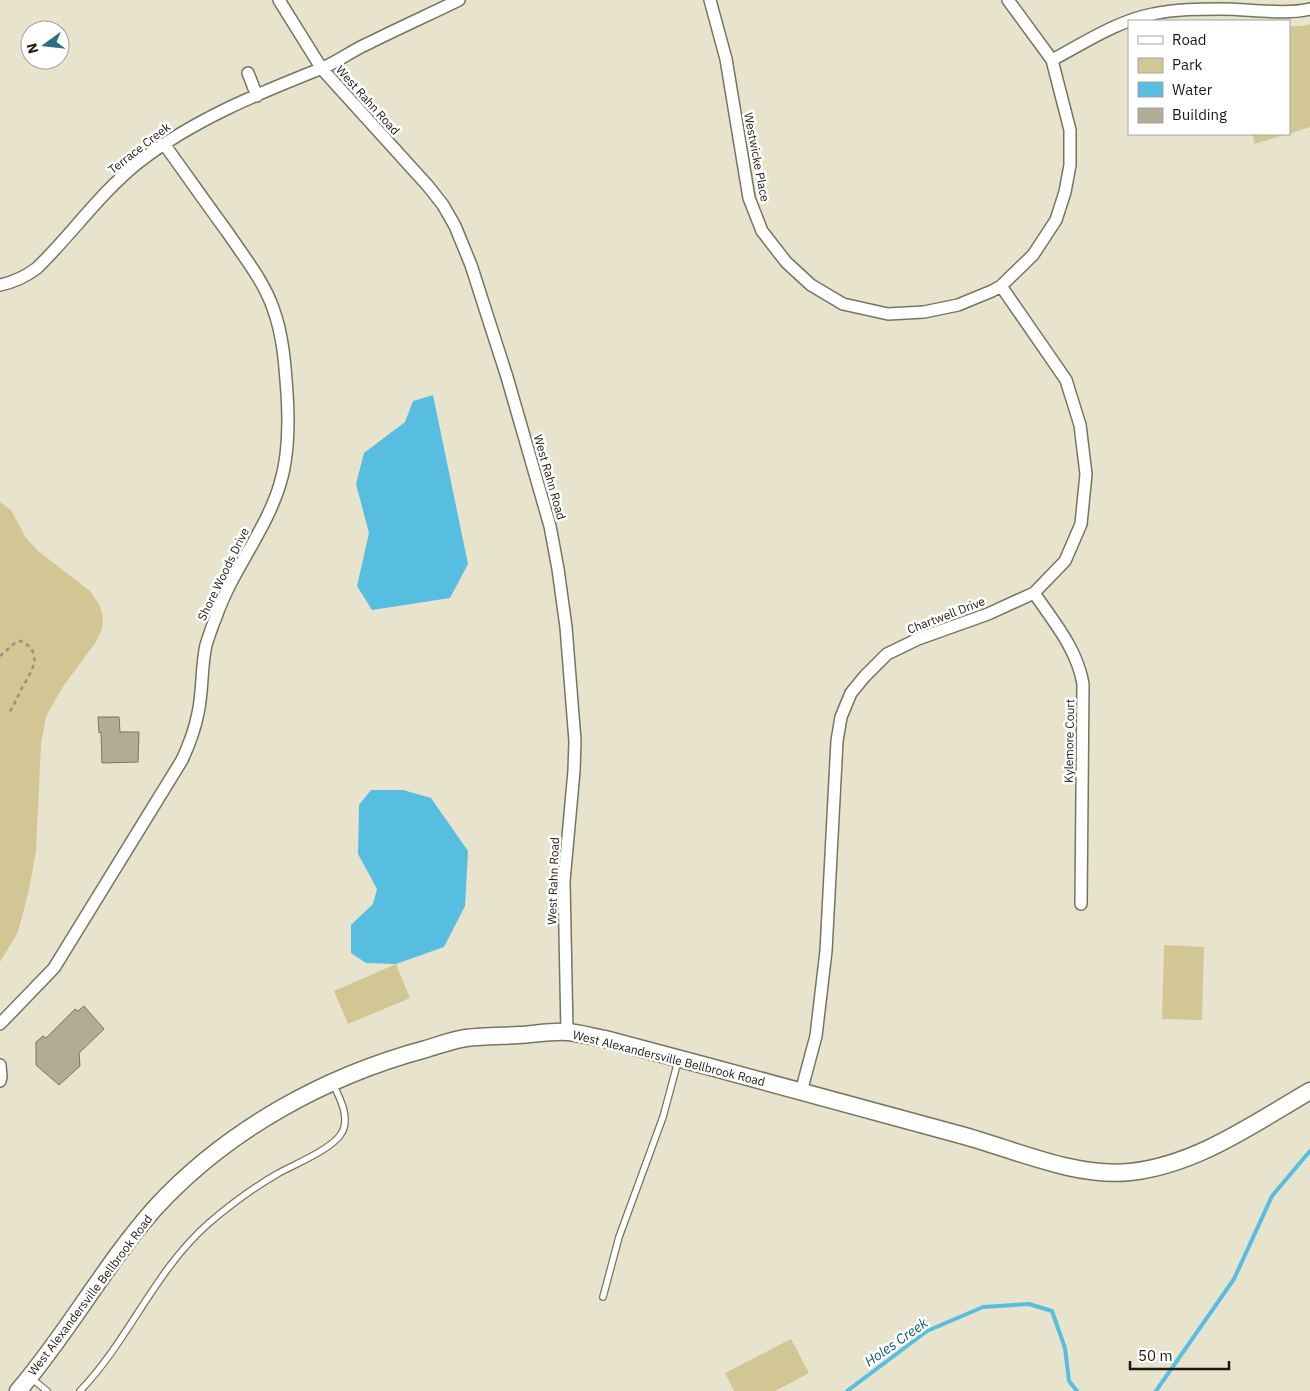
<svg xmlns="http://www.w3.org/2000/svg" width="1310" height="1391" font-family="'IBM Plex Sans',sans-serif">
<rect width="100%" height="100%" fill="#e8e3cc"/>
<path fill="#d2c794" d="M1310,24V127L1289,134V26H1303Z
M1253,134H1288L1254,144Z
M0,502L11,510L26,538L38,551L90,591L99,604L103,616L102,629L96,642L62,688L46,717L41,744L36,851L29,890L18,932L0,962Z
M1164,945L1204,947L1202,1020L1162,1019Z
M396,964L410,998L348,1024L334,991Z
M791,1339L809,1373L775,1391H734L725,1373Z"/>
<path fill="#58bee1" d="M433,395L468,564L450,598L372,610L357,586L369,533L356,484L364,453L405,422L413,401Z
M371,790H403L431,798L468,851L465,906L444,947L396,964L366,963L351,953V925L373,904L377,889L358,854L359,805Z"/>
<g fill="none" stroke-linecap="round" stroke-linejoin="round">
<path stroke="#58bee1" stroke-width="4" d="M847,1391L927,1331L983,1307L1029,1304L1052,1311L1065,1348L1069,1381L1077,1391
M1156,1391L1234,1279L1272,1196L1310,1151"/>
</g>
<path fill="#b0ac96" stroke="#797561" d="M98,717H119L120,732H139L138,762L102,763L101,732L99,733Z
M84,1006L104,1029L79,1053L80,1066L59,1085L36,1065V1042L43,1036L46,1038L75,1009L78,1011Z"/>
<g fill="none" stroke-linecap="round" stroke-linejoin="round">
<defs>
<path id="lane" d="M603,1297L619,1237L663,1117L678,1061
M31,1378L47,1391
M80,1391C129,1340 155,1270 209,1223C230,1205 253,1188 277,1174C293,1165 332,1149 341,1134C351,1119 340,1098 333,1084"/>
<path id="street" d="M279,0L322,69L428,186L443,205L455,226L471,265L507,377L550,526L558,569L566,627L575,741L574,771L564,881L567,1032
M710,0L726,59L749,198L762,231L786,262L811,285L843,304L888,314L924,312L958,305L992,291L1001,286L1033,255L1056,220L1065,192L1070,165V130L1052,60L1008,0
M1052,60C1084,43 1117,21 1153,14C1175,9 1199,9 1222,9C1248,9 1285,15 1310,9
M248,73L257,96
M0,285C15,282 25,277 37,268C72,234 100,193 139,162C193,120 257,94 320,69C336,63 351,51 367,44C397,29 428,15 459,0
M1034,593C1054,622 1077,649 1083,684L1081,904
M0,1024L54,968L182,760C189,745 195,729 198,713C203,691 201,667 206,645C209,636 212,626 216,617C232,570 266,531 280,484C289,455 289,423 287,393C285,364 283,335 273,308C263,280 244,257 228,233C206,203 185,173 164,144
M0,1065L1,1077L0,1081
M801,1092L816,1036L826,951L837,741L841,717L851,693L865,676L887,654L918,639L988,614L1034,593L1065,561L1081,524L1086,474L1080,425L1066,380L1001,286"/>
<path id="secondary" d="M18,1391C68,1333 105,1264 156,1207C227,1130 325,1076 426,1049C439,1045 453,1040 466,1038C483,1036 501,1036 519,1035C535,1034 552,1031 568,1032C580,1033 593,1037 605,1039C724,1070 843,1103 961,1135C1013,1149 1076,1178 1130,1172C1196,1165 1253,1124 1310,1091"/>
</defs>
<use href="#lane" stroke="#787460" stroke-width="8"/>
<use href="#street" stroke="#787460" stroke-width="14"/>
<use href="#secondary" stroke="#787460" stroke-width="19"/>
<path stroke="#969281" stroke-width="2.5" stroke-dasharray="4 4" stroke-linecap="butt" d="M0,656L15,643L21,641C45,653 31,672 22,688C18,696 14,705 9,713"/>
<use href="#lane" stroke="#fff" stroke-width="5.5"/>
<use href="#street" stroke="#fff" stroke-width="11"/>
<use href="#secondary" stroke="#fff" stroke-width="16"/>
</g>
<g text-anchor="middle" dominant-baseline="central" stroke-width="5" stroke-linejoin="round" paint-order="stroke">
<g font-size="12" fill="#1b1911" stroke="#fff">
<text transform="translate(368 100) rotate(48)">West Rahn Road</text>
<text transform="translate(139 148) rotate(-38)">Terrace Creek</text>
<text transform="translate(757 157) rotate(79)">Westwicke Place</text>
<text transform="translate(550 477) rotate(74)">West Rahn Road</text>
<text transform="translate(223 574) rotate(-64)">Shore Woods Drive</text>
<text transform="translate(946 615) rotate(-21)">Chartwell Drive</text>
<text transform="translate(1069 741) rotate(-89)">Kylemore Court</text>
<text transform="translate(553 881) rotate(-88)">West Rahn Road</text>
<text transform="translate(669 1058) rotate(14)">West Alexandersville Bellbrook Road</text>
<text transform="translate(90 1295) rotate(-53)">West Alexandersville Bellbrook Road</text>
</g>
<g font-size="14" font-style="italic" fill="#035d75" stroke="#fff">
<text transform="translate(896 1342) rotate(-35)">Holes Creek</text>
</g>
</g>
<rect x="1128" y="20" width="162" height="115" fill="#ffffff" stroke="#a4a3a0"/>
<rect x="1138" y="36" width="25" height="8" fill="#ffffff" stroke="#a4a3a0"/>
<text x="1172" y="45" font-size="15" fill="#1b1911">Road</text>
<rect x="1138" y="58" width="25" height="15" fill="#d2c794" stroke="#a4a3a0"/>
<text x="1172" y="70" font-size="15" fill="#1b1911">Park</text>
<rect x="1138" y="82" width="25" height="15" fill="#58bee1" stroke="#a4a3a0"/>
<text x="1172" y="95" font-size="15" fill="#1b1911">Water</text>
<rect x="1138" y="108" width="25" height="15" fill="#b0ac96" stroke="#a4a3a0"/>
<text x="1172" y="120" font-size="15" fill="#1b1911">Building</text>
<g transform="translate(45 45) rotate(255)"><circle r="24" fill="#ffffff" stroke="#a4a3a0"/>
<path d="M0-4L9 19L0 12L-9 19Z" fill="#2e6d83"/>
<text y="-8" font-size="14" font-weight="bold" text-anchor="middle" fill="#1b1911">N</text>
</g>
<path d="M1130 1361v8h99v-8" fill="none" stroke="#1b1911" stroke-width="2.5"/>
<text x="1138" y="1361" font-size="15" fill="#1b1911" stroke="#ffffff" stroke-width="4" paint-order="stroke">50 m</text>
</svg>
